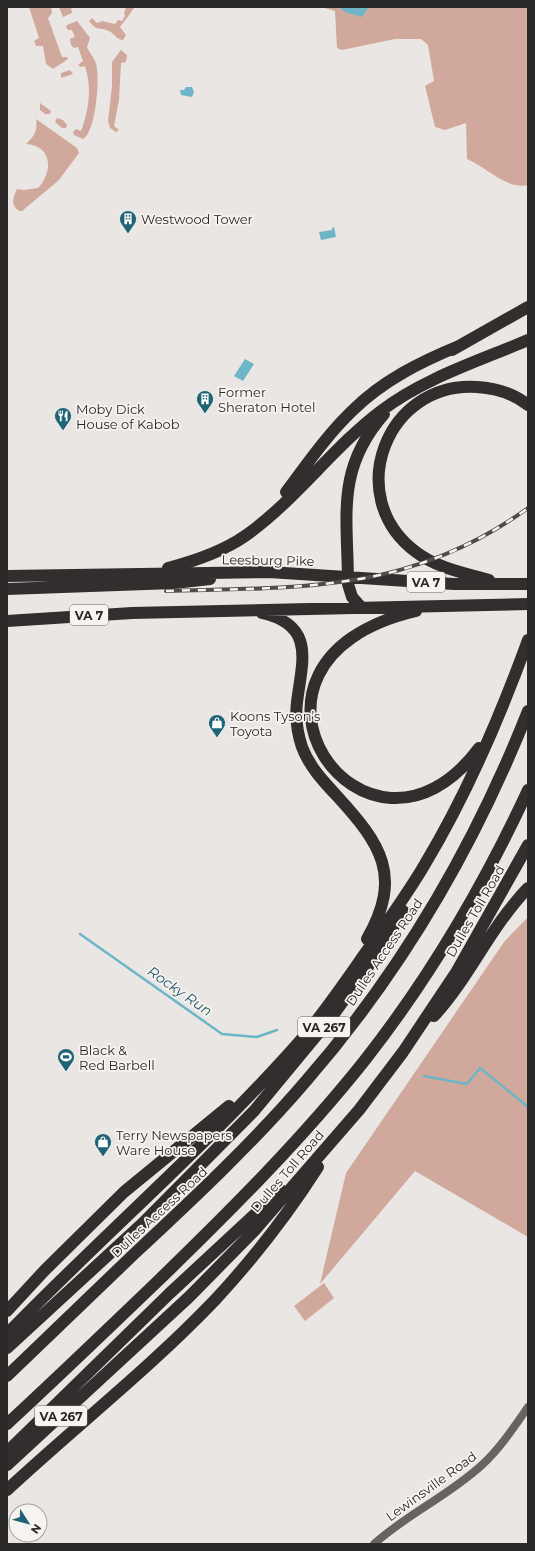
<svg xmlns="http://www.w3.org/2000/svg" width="535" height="1551" font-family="Montserrat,sans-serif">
<rect width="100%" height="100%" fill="#eae6e4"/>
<path fill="#d1a99c" d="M29,7H51L52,13L48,18L62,57H67L68,59L53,69L46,64L43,46H36L34,41L39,38Z
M59,7H71L72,13L63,17Z
M122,7H135L120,27L126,35L123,40C117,40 115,34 109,31C98,26 99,33 89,21L92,18L97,23L102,21L115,24L118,20L122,21L125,16L124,12L126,9Z
M321,7H528V185C507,190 486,167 467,159L466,123L445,130L435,127L425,86L434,81L428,45L421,39H395L342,50L337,48L335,11Z
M77,21L90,38L87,47C89,53 95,58 96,64C100,77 96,133 83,139L74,135L73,132L76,129L81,131C89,109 92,88 85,66L81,67L78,65L83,61L78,47L74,48L71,45L70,39L75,37L72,30H68L66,27L67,25Z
M121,50L127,55L126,62L121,63L119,100L114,126L119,130L116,132L110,128L108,121L112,86V62Z
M70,70L73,74L61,78V73Z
M40,103L51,111L50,114H45L40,110Z
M57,118L63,120L67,125L66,128H62L55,122Z
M36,119L77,148L79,153L59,180L22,211H19C10,204 13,198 17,189L24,190L38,188C53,172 53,146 26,144C34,137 38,130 36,119Z
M528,917V1237L415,1171L320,1284L346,1173L504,942Z
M324,1283L334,1298L305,1321L294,1306Z"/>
<path fill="#6eb5c8" d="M339,7H369L362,17L345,12Z
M186,87H192L194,92L192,97L181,95L180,90H184Z
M334,227L336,237L321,240L319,232L332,230V228Z
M245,359L254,364L243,381L234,376Z"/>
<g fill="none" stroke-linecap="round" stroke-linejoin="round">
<path stroke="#6eb5c8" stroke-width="2.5" d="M80,934L222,1034L257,1037L277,1030
M424,1076L467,1084L480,1068L528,1107"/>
<path stroke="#666463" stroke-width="8" d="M374,1544C407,1514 450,1495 483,1464C501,1447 514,1427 528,1407"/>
<path stroke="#322e2d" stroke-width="12" d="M452,350L528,307
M286,492C307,464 327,435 352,411C382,381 420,362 459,346
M168,568C195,561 222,552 245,536C296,500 332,448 381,411C424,378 479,361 528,340
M7,576L269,572L454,584H528
M489,580C464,573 437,568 416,552C342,497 386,381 477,387C495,388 514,394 528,405
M7,589L174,583L210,579
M361,607L352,597L348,584C348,517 335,470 384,414
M416,611C199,662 366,900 479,748
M262,613C316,625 302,662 297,702C295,718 297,732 302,747C309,766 323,781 337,796C381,844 403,876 367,939
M7,621L132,613L528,604
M434,1016C470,977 490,927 528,888
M7,1311L45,1270L124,1192L229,1106
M7,1334C103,1235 209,1144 300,1041C324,1013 345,982 366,952C386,923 407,895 425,864C467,794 500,717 528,640
M7,1348L143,1223L254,1111L331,1018L377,954L403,911
M7,1376C49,1336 91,1295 134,1254C193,1199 253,1143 306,1081C401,972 475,845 528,711
M7,1424C59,1376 110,1327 161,1278C232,1209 303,1138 365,1060C430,977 484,885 528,790
M7,1452L170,1293L281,1190
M7,1465L189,1297L254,1231L359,1110L403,1052L457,971L528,845
M7,1490C76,1426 150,1368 215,1300C253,1259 288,1214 318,1167"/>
<defs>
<path id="rail" d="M166,591C228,589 292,590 353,580C415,571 477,545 528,508"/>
</defs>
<use href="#rail" stroke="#4f4d4c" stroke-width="4"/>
<use href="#rail" stroke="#f7f3f1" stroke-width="2.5" stroke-dasharray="8" stroke-linecap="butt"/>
</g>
<defs>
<symbol id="building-pin" viewBox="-11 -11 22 30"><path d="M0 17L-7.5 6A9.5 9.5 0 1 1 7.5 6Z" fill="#1f6475" stroke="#f7f3f1"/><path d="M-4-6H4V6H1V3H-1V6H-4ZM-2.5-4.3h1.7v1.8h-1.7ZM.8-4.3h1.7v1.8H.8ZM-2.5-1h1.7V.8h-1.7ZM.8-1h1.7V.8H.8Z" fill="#fff"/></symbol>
<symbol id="restaurant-pin" viewBox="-11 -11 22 30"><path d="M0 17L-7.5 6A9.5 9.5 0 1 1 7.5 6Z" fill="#1f6475" stroke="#f7f3f1"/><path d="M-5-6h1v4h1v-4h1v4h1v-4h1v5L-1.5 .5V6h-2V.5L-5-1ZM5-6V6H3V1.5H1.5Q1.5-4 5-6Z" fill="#fff"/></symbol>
<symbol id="shop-pin" viewBox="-11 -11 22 30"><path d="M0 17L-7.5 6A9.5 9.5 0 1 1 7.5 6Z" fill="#1f6475" stroke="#f7f3f1"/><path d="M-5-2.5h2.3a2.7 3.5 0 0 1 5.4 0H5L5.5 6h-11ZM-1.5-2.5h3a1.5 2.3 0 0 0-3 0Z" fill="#fff"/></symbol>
<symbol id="stadium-pin" viewBox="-11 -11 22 30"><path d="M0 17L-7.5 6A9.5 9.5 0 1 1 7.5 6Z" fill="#1f6475" stroke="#f7f3f1"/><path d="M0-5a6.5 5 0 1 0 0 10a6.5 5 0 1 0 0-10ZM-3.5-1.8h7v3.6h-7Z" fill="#fff"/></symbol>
</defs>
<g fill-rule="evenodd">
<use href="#building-pin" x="118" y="209" width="20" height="27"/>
<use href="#building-pin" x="195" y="389" width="20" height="27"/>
<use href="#restaurant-pin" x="53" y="406" width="20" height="27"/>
<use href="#shop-pin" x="207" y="713" width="20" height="27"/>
<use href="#stadium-pin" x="56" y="1047" width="20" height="27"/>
<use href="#shop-pin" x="93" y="1132" width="20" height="27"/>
</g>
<g text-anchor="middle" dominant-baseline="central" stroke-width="3.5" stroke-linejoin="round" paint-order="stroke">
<g fill="#f7f3f1" stroke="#686664" stroke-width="1">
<rect x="407" y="572" width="38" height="20" rx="3"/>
<rect x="70" y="605" width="38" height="20" rx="3"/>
<rect x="298" y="1017" width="52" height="20" rx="3"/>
<rect x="35" y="1406" width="52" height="20" rx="3"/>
</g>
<g font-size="12" font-weight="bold" fill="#2b2928">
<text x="426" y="582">VA 7</text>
<text x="89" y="615">VA 7</text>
<text x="324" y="1027">VA 267</text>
<text x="61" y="1416">VA 267</text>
</g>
<g font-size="13" fill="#2b2928" stroke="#f7f3f1" text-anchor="start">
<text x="141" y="219">Westwood Tower</text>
<text x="218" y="392">Former<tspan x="218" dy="15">Sheraton Hotel</tspan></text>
<text x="76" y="409">Moby Dick<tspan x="76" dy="15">House of Kabob</tspan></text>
<text x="230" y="716">Koons Tyson’s<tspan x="230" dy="15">Toyota</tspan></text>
<text x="79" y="1050">Black &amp;<tspan x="79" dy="15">Red Barbell</tspan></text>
<text x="116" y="1135">Terry Newspapers<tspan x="116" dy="15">Ware House</tspan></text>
</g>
<g font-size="13" fill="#2b2928" stroke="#f7f3f1">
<text transform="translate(268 560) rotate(1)">Leesburg Pike</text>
<text transform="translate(475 911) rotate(-60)">Dulles Toll Road</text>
<text transform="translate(384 952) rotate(-56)">Dulles Access Road</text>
<text transform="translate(287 1171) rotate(-49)">Dulles Toll Road</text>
<text transform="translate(159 1212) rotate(-43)">Dulles Access Road</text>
<text transform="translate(431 1486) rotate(-36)">Lewinsville Road</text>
</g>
<g font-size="14" font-style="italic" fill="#1c5765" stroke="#f7f3f1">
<text transform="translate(180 991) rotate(35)">Rocky Run</text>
</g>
</g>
<rect width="535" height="1551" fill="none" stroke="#2b2928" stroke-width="16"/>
<g transform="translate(28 1523) rotate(126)"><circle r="19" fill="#f7f3f1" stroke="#a5a2a1"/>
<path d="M0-3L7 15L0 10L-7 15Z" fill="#1f6475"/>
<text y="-6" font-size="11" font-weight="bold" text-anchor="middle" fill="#2b2928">N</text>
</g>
</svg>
